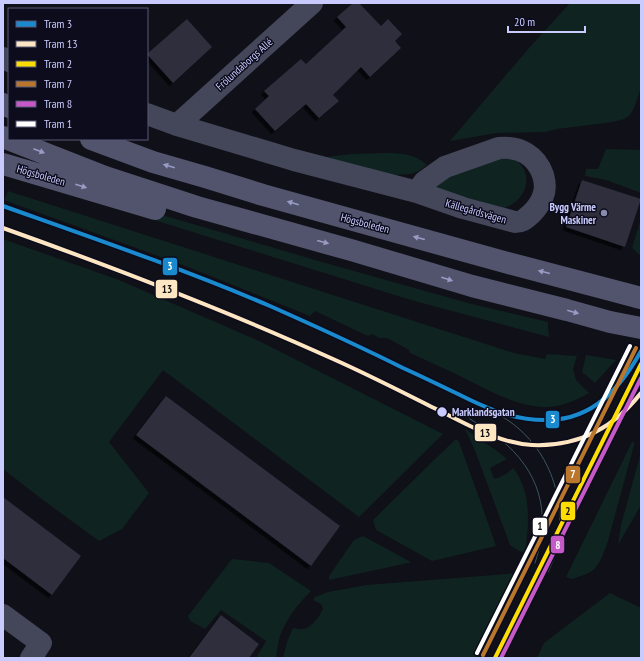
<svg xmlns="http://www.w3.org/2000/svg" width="644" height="661" font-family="'PT Sans Narrow',sans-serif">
<defs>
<filter id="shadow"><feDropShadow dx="-3.5" dy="3.5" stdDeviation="0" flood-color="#0009"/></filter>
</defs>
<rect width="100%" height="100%" fill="#101018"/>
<path fill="#0f2321" d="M570,3H641V88L634,108L630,115L624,119L617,121L606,123L557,129L545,132L497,133L450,141L529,48Z
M606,149L641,150V193L606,180L585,176L586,169H598Z
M383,153C399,153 414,153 427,165L419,171L411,174L392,175L325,159L326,157L352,154Z
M480,157C488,157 505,156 511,158C527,164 531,183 521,196C516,203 508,207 501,209L430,188Z
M8,191L514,353L545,359L547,354L577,356L573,369L576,380L589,393C575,401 559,408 542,407C513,405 486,389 460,376C443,368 426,360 410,353L409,350L387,338H379L372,334L368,336L315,311L310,316L183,265L4,200Z
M104,198L322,262L468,303L548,322V328L549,337L411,300L151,219Z
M641,218V256L632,248Z
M3,239L119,280L259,341L443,434L359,517L163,370L109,442L149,493L122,529L99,541L43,500L3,469Z
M586,355L616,360L595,383L582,372Z
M465,429L497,451L507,459L490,468L494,479C502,477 507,474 513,468C532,491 529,525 525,553L519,551L510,545L474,448Z
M456,439L459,442L481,503L496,546L432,561L376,530L373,520L435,459Z
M632,442H634V445L608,541C604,551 601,564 592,571C586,575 578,577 571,579L566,577Z
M641,452V505L618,545L621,525Z
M363,536L411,562L408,563L329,580V576L354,540Z
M232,559L269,563L311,591C298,604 286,619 280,636C278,643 277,651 276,658H256L266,641L221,610L205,629L190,621L188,616Z
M518,573L477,658H283L287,642L293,628C296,628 300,630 303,629C311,628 320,616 323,609L321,604L313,600L315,597L328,592L367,585Z
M610,593L641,608V658H537L544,643Z"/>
<path fill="#2d2e3c" filter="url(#shadow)" d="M353,3H359L381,26L388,19L402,34L395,41L401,48L370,77L361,67L333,95L339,101L319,118L306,104L275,131L255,109L269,96L264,91L301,59L306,64L346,27L337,17Z
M187,19L212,47L173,83L147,54Z
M582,180L641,199L625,247L566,227Z
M166,396L340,526L311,566L136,435Z
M3,497L81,556L52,595L3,558Z
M221,615L259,644L249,658H189Z"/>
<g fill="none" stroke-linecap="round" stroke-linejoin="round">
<path stroke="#444659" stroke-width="22" d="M3,58L9,61
M147,114L177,125L294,160L417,192L463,208L515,222C523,222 525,219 531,214C536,209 541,203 543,196C546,189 545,182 543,175C536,155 519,146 499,148L445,167L424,182L417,192
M177,125L312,3
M3,615L41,643L31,658"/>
<path stroke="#51546c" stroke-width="22" d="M3,104L9,107
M3,137L105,177L197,207L351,250L472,286L567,310L610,322L641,328
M91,139L153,162L205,177L263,195L508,263L641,298
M3,164L155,209"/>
<path stroke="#3c555f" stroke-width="1" d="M487,408C498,414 509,420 518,428C552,457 566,503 557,546C556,555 552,564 548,572
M470,419C483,427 496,435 507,445C543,478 550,519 535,563"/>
<defs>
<path id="tram-1" d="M3,206C93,238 183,269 270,306C315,326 359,346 403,368C421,376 439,385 458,394C488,409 514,421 549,420C594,419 621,387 641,351"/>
<path id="tram-2" d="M3,228C115,268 225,310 333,359C367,374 400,391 434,408C465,423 497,443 532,445C578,447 613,429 641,393"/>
<path id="tram-3" d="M495,658L641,364"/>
<path id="tram-4" d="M483,655L636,348"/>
<path id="tram-5" d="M501,658L641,378"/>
<path id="tram-6" d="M477,653L630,346"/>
</defs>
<use href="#tram-1" stroke="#0c0c1c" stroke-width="7"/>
<use href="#tram-2" stroke="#0c0c1c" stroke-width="7"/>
<use href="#tram-3" stroke="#0c0c1c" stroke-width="7"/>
<use href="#tram-4" stroke="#0c0c1c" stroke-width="7"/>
<use href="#tram-5" stroke="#0c0c1c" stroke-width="7"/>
<use href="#tram-6" stroke="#0c0c1c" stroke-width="7"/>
<use href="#tram-1" stroke="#1a8ace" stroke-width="4"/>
<use href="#tram-2" stroke="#fee6c2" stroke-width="4"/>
<use href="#tram-3" stroke="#fddd04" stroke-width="4"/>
<use href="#tram-4" stroke="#ba762b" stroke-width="4"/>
<use href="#tram-5" stroke="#c758c7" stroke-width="4"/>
<use href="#tram-6" stroke="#fff" stroke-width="4"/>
</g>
<defs><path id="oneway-solid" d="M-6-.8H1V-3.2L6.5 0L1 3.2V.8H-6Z"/></defs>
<g fill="#999bc4">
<use href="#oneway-solid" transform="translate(39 151) rotate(21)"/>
<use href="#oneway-solid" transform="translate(169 166) rotate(-164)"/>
<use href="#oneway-solid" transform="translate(81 186) rotate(17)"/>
<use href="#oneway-solid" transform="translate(293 203) rotate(-164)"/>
<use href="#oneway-solid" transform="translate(419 238) rotate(-165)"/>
<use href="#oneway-solid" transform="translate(323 242) rotate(15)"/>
<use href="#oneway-solid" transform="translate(544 272) rotate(-166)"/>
<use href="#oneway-solid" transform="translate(447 279) rotate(17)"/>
<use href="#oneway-solid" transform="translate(573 312) rotate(16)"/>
</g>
<circle fill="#888aae" stroke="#0c0c1c" stroke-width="1.5" cx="604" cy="213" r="4"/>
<circle fill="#c9cbfe" stroke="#0c0c1c" stroke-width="1.5" cx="442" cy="412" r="5.5"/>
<g text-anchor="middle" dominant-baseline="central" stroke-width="3" stroke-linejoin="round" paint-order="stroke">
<g font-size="11" fill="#c9cbfe" stroke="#0c0c1c">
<text transform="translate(244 64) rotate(-42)">Frölundaborgs Allé</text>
<text transform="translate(41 175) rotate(16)">Högsboleden</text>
<text transform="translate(476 211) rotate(16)">Källegårdsvägen</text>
<text transform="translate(365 223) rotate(15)">Högsboleden</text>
</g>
<g font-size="11" font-weight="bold" fill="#c9cbfe" stroke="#0c0c1c" text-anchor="end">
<text x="596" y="207">Bygg Värme<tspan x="596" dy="13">Maskiner</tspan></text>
</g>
<g font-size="11" font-weight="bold" fill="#c9cbfe" stroke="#0c0c1c" text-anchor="start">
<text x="452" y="412">Marklandsgatan</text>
</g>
</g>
<g stroke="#0c0c1c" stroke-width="1.5">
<rect x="162" y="257" width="16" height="19" rx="4" fill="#1a8ace"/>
<rect x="155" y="279" width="23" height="20" rx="4" fill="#fee6c2"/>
<rect x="545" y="410" width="15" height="19" rx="4" fill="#1a8ace"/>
<rect x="474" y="423" width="23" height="19" rx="4" fill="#fee6c2"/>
<rect x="565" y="465" width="16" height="19" rx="4" fill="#ba762b"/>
<rect x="560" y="501" width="16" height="20" rx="4" fill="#fddd04"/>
<rect x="532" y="517" width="16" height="19" rx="4" fill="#fff"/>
<rect x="550" y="535" width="15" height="19" rx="4" fill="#c758c7"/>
</g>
<g font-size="11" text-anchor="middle" font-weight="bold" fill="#fff">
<text x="170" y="270">3</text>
<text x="553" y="423">3</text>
<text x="573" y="478">7</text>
<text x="558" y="549">8</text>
</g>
<g font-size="11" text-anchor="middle" font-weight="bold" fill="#111">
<text x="167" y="293">13</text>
<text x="485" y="437">13</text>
<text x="568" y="515">2</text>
<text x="540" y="530">1</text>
</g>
<rect width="644" height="661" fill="none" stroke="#c9cbfe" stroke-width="8"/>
<rect x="8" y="8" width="140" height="132" fill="#0c0c1c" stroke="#585876"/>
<rect x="16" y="21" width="20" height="6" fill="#1a8ace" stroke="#585876"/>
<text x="44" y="28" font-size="12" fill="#c9cbfe">Tram 3</text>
<rect x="16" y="41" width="20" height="6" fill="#fee6c2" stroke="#585876"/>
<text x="44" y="48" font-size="12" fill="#c9cbfe">Tram 13</text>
<rect x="16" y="61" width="20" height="6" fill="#fddd04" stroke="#585876"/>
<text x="44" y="68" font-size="12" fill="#c9cbfe">Tram 2</text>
<rect x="16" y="81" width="20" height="6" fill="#ba762b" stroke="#585876"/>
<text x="44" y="88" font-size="12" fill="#c9cbfe">Tram 7</text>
<rect x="16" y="101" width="20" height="6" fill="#c758c7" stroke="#585876"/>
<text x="44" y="108" font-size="12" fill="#c9cbfe">Tram 8</text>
<rect x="16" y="121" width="20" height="6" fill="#ffffff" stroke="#585876"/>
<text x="44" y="128" font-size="12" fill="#c9cbfe">Tram 1</text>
<path d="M508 26v6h77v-6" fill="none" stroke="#c9cbfe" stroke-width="2"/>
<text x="514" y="26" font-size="12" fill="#c9cbfe" stroke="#0c0c1c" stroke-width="3" paint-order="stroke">20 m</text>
</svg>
